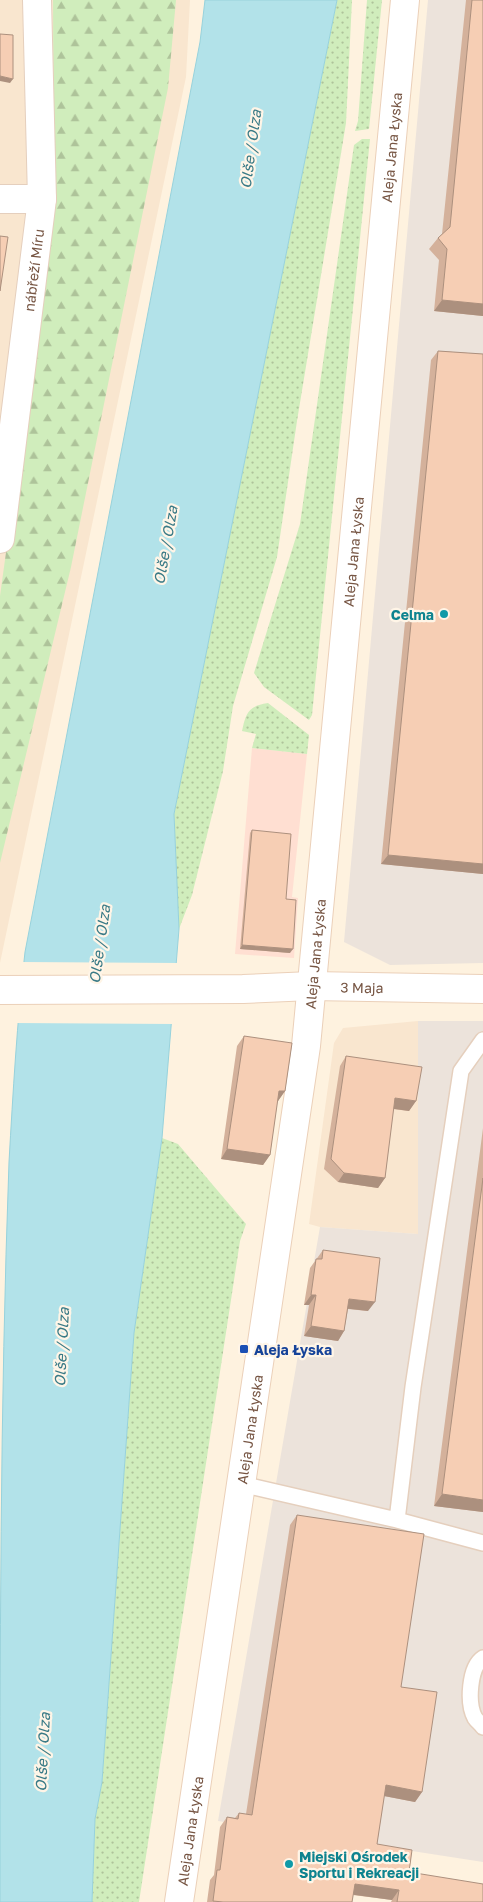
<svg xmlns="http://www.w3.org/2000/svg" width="483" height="1902" font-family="'Golos Text',sans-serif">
<defs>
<pattern id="grass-dots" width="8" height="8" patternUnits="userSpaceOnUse" patternTransform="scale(1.25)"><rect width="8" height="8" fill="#d0edbc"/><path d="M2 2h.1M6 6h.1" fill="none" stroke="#aec39a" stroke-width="1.8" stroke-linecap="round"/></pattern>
<pattern id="forest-firs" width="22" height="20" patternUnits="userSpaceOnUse" patternTransform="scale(1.25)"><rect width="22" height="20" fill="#d0edbc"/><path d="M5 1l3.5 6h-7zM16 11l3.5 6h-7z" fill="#aec39a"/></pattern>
</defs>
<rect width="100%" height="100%" fill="#fef2df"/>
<path fill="#f9e6cf" d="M0,0H190L186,77L0,963Z
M418,1021V1234L320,1227L309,1224L334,1043L343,1028Z"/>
<path fill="#ffdfd2" d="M252,748L307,754L292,897L298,898L294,958L235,954Z"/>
<path fill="#ece3db" d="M428,0H483V963L390,965L344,942Z
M418,1021H483V1862L218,1821L320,1227L418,1234Z"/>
<path fill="url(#grass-dots)" d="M337,0H352L346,123L297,421L277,557L233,706L223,771L192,895L179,929L174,814Z
M367,0H382L369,129L355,131L358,121Z
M362,139H370L312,715L309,720L264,687L254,673L300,524L354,145Z
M268,703L309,735L307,754L252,748L256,734L242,731C246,712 249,706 268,703Z
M162,1138L178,1144L246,1224L240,1241L139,1902H92L95,1819L102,1782L134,1333Z"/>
<path fill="url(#forest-firs)" d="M53,0H176L168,88L71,567L0,863V596L54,204Z"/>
<path fill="#b2e2e9" stroke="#97d2dc" d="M205,0H337L174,814L179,929L162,1138L134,1333L102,1782L95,1819L92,1902H0C0,1655 0,1408 9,1162C13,1092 17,1022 25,952L200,42Z"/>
<path fill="#fef2df" d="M21,962L179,963L174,1024L14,1023Z"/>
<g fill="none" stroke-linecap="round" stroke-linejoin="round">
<defs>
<path id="lane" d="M483,1040L461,1071L413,1387L397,1520L483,1543
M241,1484L397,1520
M483,1658C469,1667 467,1704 475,1718C477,1721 481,1724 483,1727"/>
<g id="street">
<path d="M0,199H42"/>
<path id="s1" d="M0,539L42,199L37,0"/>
</g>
<g id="secondary">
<path id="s2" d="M0,990L243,989L311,986L483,989"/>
<path id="s3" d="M179,1902L306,1046L405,0"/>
</g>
</defs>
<use href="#lane" stroke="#e5cfbd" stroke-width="18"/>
<use href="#street" stroke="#e5cfbd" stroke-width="30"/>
<use href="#secondary" stroke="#ebd0b9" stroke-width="30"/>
<use href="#lane" stroke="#fff" stroke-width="15"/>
<use href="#street" stroke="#fff" stroke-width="28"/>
<use href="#secondary" stroke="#fff" stroke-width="28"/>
</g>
<path fill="#d4b19b" d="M466,0H483V316L434,311L439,260L429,249L438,238L442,234Z
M438,351L483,354V874L381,864L431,360Z
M252,830L286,899L290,953L240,949L250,833Z
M244,1036L285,1091L278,1101H277L270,1155L263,1165L221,1159L237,1046Z
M346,1056L416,1101L409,1111L393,1109L385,1178L378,1188L338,1182L324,1169L340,1066Z
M483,1128V1512L434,1506Z
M323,1250L368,1311L348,1309L344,1331L338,1341L304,1336L309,1305H304L310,1268Z
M297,1515L401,1687L422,1792L415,1802L384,1796L377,1844L409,1872L483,1902H391L392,1900L353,1895L352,1902H207L210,1880L214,1875L220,1827L227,1817L235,1818L239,1813L246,1814L290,1525Z"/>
<path fill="#ac907e" d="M0,76L13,79L10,83L0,81Z
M442,300L483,304V316L434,311Z
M388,855L483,864V874L381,864Z
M242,945L293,949L290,953L240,949Z
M279,1091H285L278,1101H272Z
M395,1098L416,1101L409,1111L388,1108Z
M227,1149L270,1155L263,1165L221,1159Z
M344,1173L385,1178L378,1188L338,1182Z
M311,1295H316L309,1305H304Z
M349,1299L375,1302L368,1311L342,1308Z
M311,1326L344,1331L338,1341L304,1336Z
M442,1494L483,1500V1512L434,1506Z
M386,1785L422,1792L415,1802L379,1795Z
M355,1884L399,1890L392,1900L348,1894Z"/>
<path fill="#f6ceb4" stroke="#ac907e" d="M472,0H483V304L442,300L447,249L438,238L450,227Z
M0,34L13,35V79L0,76Z
M0,236L8,237L0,291Z
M438,351L483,354V864L388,855Z
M252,830L291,834L286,899L296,900L293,949L242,945Z
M244,1036L292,1043L285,1091H279L270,1155L227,1149Z
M346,1056L422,1067L416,1101L395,1098L385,1178L344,1173L331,1159Z
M483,1178V1500L442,1494Z
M323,1250L380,1258L375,1302L349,1299L344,1331L311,1326L316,1295H311L316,1259H322Z
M297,1515L424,1534L401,1687L437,1692L422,1792L386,1785L377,1844L412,1850L409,1872L483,1884V1902H397L399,1890L355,1884L352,1902H223L213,1901L217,1870H220L227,1817L238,1819L239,1813L252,1815Z"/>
<g fill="#0f9aa8" stroke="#fff5e7" stroke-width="2">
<circle cx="444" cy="614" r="5"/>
<circle cx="289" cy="1864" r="5"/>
</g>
<rect fill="#1a4fb4" stroke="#fff5e7" stroke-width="2" x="239" y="1344" width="10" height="10" rx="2.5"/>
<g text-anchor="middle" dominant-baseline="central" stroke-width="4.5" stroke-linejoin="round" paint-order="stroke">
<g font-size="14" fill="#775644" stroke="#fff5e7">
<text stroke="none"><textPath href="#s3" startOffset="1768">Aleja Jana Łyska</textPath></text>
<text stroke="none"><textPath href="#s1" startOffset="271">nábřeží Míru</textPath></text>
<text stroke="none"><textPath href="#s3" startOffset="1362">Aleja Jana Łyska</textPath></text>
<text stroke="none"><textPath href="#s3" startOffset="958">Aleja Jana Łyska</textPath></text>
<text stroke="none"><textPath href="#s2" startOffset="362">3 Maja</textPath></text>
<text stroke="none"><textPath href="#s3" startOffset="478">Aleja Jana Łyska</textPath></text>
<text stroke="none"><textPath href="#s3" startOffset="72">Aleja Jana Łyska</textPath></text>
</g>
<g font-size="14" font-weight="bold" fill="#0d838f" stroke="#fff5e7" text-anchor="end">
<text x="434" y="614">Celma</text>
<text x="299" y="1856" text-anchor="start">Miejski Ośrodek<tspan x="299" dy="16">Sportu i Rekreacji</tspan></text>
</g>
<g font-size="14" font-weight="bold" fill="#164399" stroke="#fff5e7" text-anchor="start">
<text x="254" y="1349">Aleja Łyska</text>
</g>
<g font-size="15" font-style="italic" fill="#397a86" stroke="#fff5e7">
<text transform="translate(250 149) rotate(-82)">Olše / Olza</text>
<text transform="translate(165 545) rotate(-80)">Olše / Olza</text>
<text transform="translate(99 944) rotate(-82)">Olše / Olza</text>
<text transform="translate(61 1347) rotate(-87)">Olše / Olza</text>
<text transform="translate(42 1752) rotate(-87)">Olše / Olza</text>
</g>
</g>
</svg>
